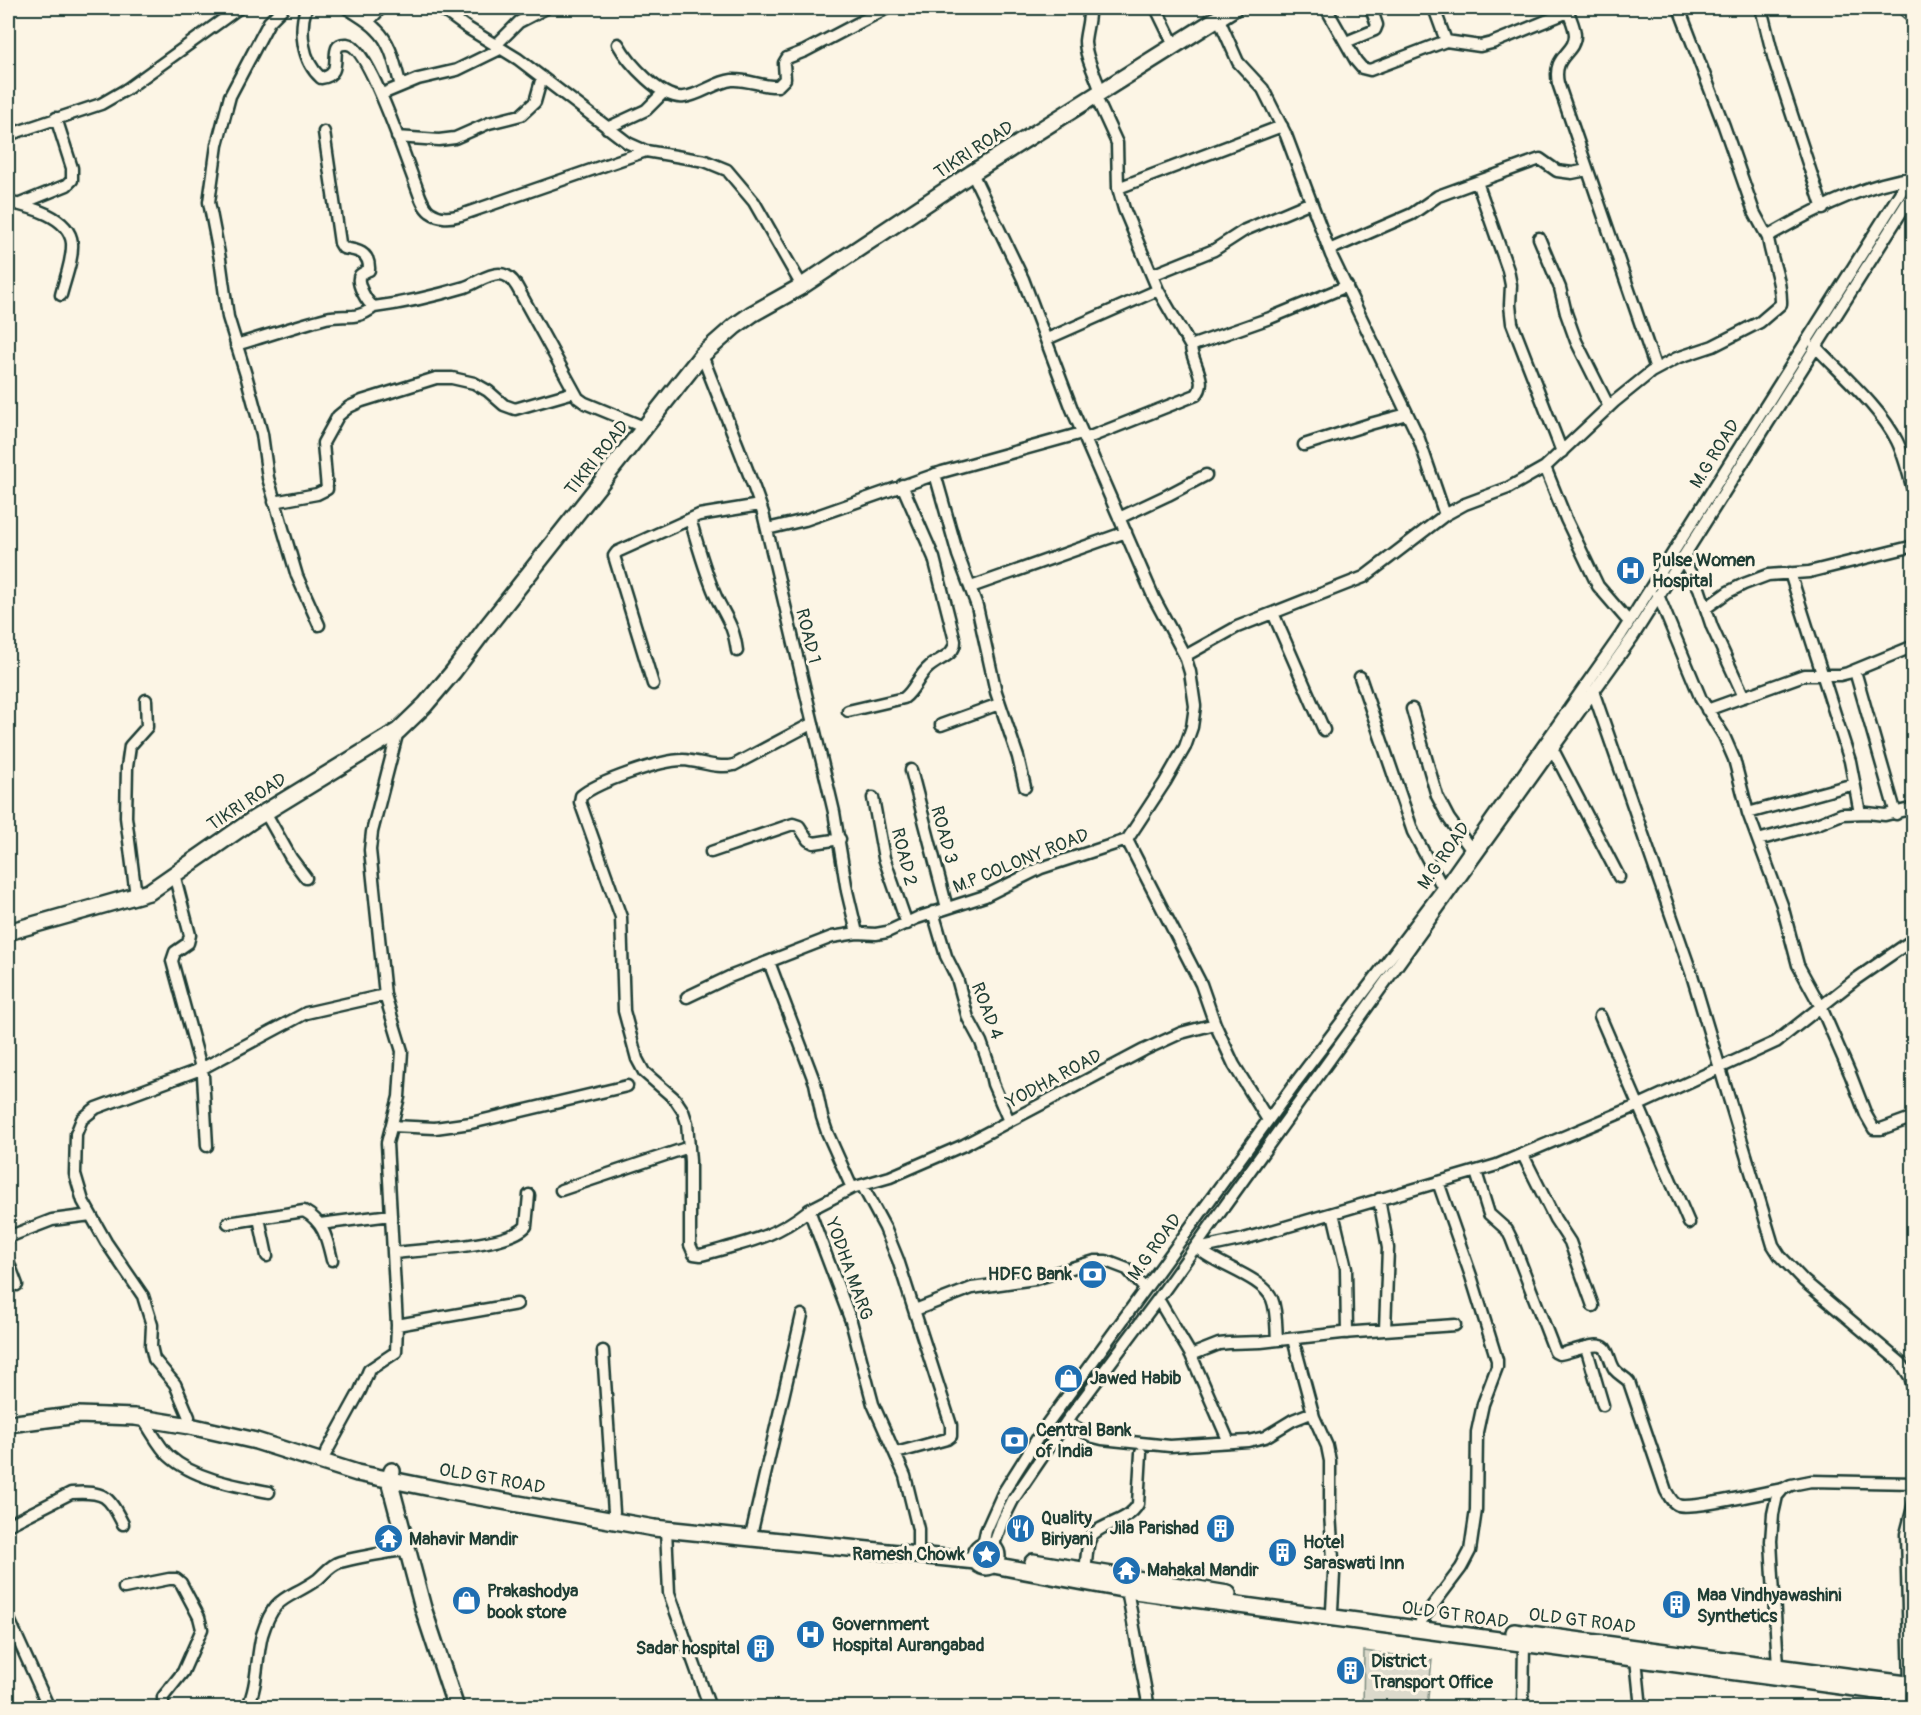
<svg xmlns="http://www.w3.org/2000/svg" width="1921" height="1715" font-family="Pangolin,sans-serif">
<rect width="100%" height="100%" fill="#fcf5e5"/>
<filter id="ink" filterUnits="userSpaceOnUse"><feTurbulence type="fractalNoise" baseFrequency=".0167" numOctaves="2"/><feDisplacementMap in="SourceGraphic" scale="12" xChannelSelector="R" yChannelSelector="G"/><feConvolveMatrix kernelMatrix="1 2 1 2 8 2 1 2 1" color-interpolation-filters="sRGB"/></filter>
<g filter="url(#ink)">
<path fill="#dcdacc" stroke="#7e8c80" stroke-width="1.5" d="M1364,1651L1432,1660L1427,1707H1363Z"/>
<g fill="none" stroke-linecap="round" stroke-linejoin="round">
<defs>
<path id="street" d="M283,8L269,22L230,96L217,145L209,202L220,259L228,317L246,375L262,434L268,478L297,576L319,625
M306,8C299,30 302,61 321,78C348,75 324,42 347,44C369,46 406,161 415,183C419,193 422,206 430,212C440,219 450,218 461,215L646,151
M347,8C357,15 369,21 377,30C392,44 395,67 401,86
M440,8L466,27L518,59L628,143L646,151L705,161L727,170L754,202L802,286
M1089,8C1090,19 1086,30 1085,41C1085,57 1096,76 1101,92
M1156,8L1174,45
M1326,8L1356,61L1362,68L1370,70L1446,41L1480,46L1492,43L1568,12
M1434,8L1446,41
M1567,8C1569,16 1575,26 1575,35C1575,54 1552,55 1558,83L1656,369
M1679,8L1724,126L1754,212L1768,238
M1761,8L1774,60L1823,209
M1218,17L1238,62L1263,89L1286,135L1331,255L1418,436L1445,515
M368,22L381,8
M1346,42L1375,30L1377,25L1371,8
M618,44C628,62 661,100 684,97C701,95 715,82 732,80C748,79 762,87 778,86L785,79L784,63L787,58L805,51L887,8
M495,46L519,22L546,8
M382,94L418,79L457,70L500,49
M1095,95L1117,143L1118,188L1124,209L1158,290L1191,347
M607,128L646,110L664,92
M324,132L340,243L343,248C357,250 370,252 369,270C368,270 361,274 360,275C355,282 367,303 374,307C405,303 435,296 465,287C476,283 488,274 499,274C508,274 513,280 517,287L578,398L585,403L646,428
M8,135L101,104L127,89L239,8
M397,137L439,140L455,138L489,123L521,115L535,102L542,77
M972,173L1023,279L1072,409L1154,598L1185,656L1190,672L1195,706L1192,727L1185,747L1165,782L1127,840
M1477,182L1508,270L1511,285L1510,305L1512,323L1562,452
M1118,188L1282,126
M8,202C30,207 69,216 72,243C73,260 65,279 61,295
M20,204L67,185L72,180V168L56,118
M1539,238L1560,288L1566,313L1576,341L1609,407
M1329,250L1412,214L1438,196L1540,159L1557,171L1572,173L1587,170
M1152,275L1214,250L1245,230L1311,202
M1047,339L1158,290
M236,345C266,336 296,326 326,318C347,313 354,322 374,307
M1815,346C1841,374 1880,407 1897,441C1905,457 1909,476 1914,494
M702,355C722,408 745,460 763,513L834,812L847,891L857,933
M1085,439L1196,395C1209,382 1192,363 1191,347L1196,344L1270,318L1347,286
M1304,445L1370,424L1407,414
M1545,467L1566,519L1598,586L1629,622
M935,474L958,555L977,606L996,692L1018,757L1025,787
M274,502L317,494L327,489L323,443L338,416L349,407L362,401L436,378H452L474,383L488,391L504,405L515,409L574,392
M1119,518L1168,495L1206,475
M690,519C698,545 705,573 717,599C727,619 734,627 737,651
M767,529L805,520L942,472L1082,433
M1682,558L1699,588L1712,627L1744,697
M1790,573L1850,761L1860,813
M971,587L1126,532
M1658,595L1701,699L1724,736L1734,759L1748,813L1782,905L1798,965L1821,1007L1851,1076L1866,1115L1874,1129H1881L1914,1117
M1706,608L1728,592L1744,584L1768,575L1809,572L1914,546
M1273,613L1324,730
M1185,656L1237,627L1364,577L1445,515L1465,504L1508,488L1545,467L1614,402L1651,372L1677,358L1713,346L1760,322L1781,304C1782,282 1771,260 1768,238L1772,234C1810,212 1866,184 1910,178
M1855,671L1896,814
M1360,677L1413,832L1443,888
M653,684L614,556L617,552L699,515L760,505
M1593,691L1692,975L1773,1245L1780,1256L1804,1281L1901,1363L1910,1377L1914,1391
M1412,709L1437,796L1449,819L1470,848
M1707,710L1804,675H1840L1848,673L1914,646
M848,711L904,698C915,690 918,676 929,667C939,658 955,656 955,641L934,558L902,485
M813,723L734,765C717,769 700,761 683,760C661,760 597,782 581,796L580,802L621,917L624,1011L637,1059L644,1072L675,1099L683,1111L687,1123L690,1161V1245L694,1254L701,1255C743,1243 773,1239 809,1210L851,1321L873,1404L905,1476L918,1529V1555
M941,725L999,704
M1552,748L1619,877
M911,770L947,908
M873,798L884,858L907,924
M265,812L291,858L306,878
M1748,813L1854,784
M1758,840L1817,824L1842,814L1867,813L1885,815L1914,808
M711,852L793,824L799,826L808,840L814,843L840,839
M174,874L190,935L188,943L175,952L172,961L203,1075L207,1146
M136,896L126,817L127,767L130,746L147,727L146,700
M933,912L946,956L957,978L968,1018L981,1042L988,1062L993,1084L1009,1121
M769,962L815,1083L822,1117L827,1132L852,1188
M687,997L729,977L832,937L857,933L876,934L887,932L917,918L985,896L1041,868L1127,840L1201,984L1215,1024
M1600,1016L1689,1223
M392,1126L435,1128L471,1123L627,1086
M1523,1155L1555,1219L1570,1242L1593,1306
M1476,1172L1489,1214L1507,1230L1511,1238L1555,1352L1559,1354C1570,1353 1597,1340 1605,1348C1610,1355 1610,1363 1615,1370C1619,1375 1625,1377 1629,1382L1666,1491C1669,1496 1672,1503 1678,1505C1690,1510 1766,1492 1783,1489
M862,1185L885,1228L898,1260L951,1425V1436L947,1439L896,1453
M561,1190L689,1147
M1379,1199L1388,1248L1385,1330
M809,1210L852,1188L890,1177L964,1145L1144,1050L1181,1033L1215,1024L1234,1065L1268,1120
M1333,1213L1346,1268L1347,1333
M259,1218L267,1256
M228,1223L304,1211C324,1222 327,1239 332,1260
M320,1224L391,1215
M8,1237L52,1220L91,1215
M1199,1249C1216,1265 1263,1277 1272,1299C1277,1311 1276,1327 1277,1340
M1193,1250L1244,1239L1497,1165L1639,1105L1776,1042L1856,979L1914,939
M393,1253C422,1250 510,1246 526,1226L529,1195
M8,1261L17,1285
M1158,1299L1191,1355L1229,1442
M915,1310L972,1288L1035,1279L1095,1261H1106L1127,1269L1145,1289
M397,1325L517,1304
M1293,1339L1314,1417L1327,1446L1330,1461V1513L1334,1574L1332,1610
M1586,1347L1603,1405
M603,1351L614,1512
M1191,1355L1219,1344L1229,1343L1261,1342L1342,1333L1455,1325
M189,1417L175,1384L154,1359L151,1346L152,1325L143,1296L106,1242L83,1201L75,1174L76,1134L82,1119L96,1108L201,1069L306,1013L385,995
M142,1418C151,1430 159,1447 169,1456C194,1479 237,1486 269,1492
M1066,1422L1094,1437L1102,1439L1170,1446L1248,1441L1265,1437L1293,1420L1313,1412
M326,1453L360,1391L369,1370L396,1352L397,1325L387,1143L399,1097L402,1051L385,995L370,850L372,832L398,731
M8,1525L71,1493C105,1491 108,1495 123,1524
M666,1530L669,1593L710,1708
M752,1531L802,1315
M983,1545L986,1531L1003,1493L1042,1431L1296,1082L1443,888L1621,635L1914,171
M993,1547L1002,1522L1013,1500L1066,1422L1158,1299L1632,638L1914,192
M1085,1570C1087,1561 1086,1545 1091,1537C1098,1524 1128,1523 1138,1504L1141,1453
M124,1588L169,1579H176L181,1583L199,1617L202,1629L183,1672L163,1697V1708
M1127,1590L1149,1708
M8,1617L49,1708
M1421,1621L1461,1568L1470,1551L1476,1510L1477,1432L1483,1404L1497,1367V1360L1471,1276L1438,1182
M1636,1659L1641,1708
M1778,1667L1771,1541L1773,1514L1777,1496L1783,1489L1791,1485L1811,1481L1914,1483
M1910,1685L1906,1534L1914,1503
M1892,1693L1893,1708
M247,1708C258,1686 256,1659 262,1635C275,1593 287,1601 318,1579C325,1573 330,1565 340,1562C362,1556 385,1553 408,1549
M1523,1708L1524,1644"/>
<path id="secondary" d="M8,932L149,892L254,819L398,731L425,705L453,672L486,628L702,355L735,326L752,314L802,286L972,173L1234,8
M8,1424L78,1415L135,1417L190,1426L256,1441L357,1473L446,1491L654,1528L976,1561
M392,1471L389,1480L423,1608L456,1708
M975 1556a11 11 0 1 1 22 0a11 11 0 1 1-22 0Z
M1033,1562L1228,1594
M993,1565L1127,1590L1914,1696
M1514,1632L1914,1685"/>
<path id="highway" d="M1908,8L1914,13"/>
</defs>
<use href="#street" stroke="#1f3d34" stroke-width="15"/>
<use href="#secondary" stroke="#1f3d34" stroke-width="20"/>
<use href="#highway" stroke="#1f3d34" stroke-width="22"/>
<use href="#street" stroke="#fcf5e5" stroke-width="10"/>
<use href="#secondary" stroke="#fcf5e5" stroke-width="15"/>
<use href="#highway" stroke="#fcf5e5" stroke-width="18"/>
</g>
</g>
<defs>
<symbol id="hospital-disc" viewBox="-11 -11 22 22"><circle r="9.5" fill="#1f6fb2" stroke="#fcf5e5"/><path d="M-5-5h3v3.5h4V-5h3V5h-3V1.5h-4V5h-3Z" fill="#fff"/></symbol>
<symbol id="bank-disc" viewBox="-11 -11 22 22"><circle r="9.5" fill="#1f6fb2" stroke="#fcf5e5"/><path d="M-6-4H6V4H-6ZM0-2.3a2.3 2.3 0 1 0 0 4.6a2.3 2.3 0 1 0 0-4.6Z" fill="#fff"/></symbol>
<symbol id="shop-disc" viewBox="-11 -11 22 22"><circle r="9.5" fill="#1f6fb2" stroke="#fcf5e5"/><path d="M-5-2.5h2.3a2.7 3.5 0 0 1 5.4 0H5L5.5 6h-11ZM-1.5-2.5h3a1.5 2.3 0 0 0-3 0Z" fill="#fff"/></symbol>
<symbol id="restaurant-disc" viewBox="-11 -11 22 22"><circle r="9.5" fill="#1f6fb2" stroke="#fcf5e5"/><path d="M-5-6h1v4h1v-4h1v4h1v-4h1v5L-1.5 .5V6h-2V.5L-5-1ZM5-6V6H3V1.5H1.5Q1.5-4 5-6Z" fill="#fff"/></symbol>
<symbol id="building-disc" viewBox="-11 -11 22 22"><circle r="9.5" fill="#1f6fb2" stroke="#fcf5e5"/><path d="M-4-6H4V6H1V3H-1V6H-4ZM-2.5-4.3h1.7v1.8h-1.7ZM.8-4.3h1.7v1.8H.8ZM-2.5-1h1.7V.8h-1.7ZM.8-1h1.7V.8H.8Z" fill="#fff"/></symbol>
<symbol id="temple-disc" viewBox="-11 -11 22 22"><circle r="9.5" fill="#1f6fb2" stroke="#fcf5e5"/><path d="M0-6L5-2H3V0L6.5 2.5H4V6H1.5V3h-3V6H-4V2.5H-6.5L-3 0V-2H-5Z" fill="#fff"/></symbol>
<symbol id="sight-disc" viewBox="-11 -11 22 22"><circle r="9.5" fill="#1f6fb2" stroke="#fcf5e5"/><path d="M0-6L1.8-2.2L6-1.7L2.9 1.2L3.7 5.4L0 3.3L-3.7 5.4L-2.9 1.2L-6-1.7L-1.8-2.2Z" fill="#fff"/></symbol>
</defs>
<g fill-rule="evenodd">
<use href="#hospital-disc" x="1614" y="554" width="33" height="33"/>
<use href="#bank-disc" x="1076" y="1258" width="33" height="33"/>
<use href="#shop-disc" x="1052" y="1362" width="33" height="33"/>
<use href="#bank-disc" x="998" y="1424" width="33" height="33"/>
<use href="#restaurant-disc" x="1004" y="1512" width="33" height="33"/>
<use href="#building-disc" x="1204" y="1512" width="33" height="33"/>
<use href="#temple-disc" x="372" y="1522" width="33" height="33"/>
<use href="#building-disc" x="1266" y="1536" width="33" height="33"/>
<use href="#sight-disc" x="970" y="1538" width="33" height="33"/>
<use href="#temple-disc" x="1110" y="1554" width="33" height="33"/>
<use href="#shop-disc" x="450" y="1584" width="33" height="33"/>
<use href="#building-disc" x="1660" y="1588" width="33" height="33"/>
<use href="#hospital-disc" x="794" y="1618" width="33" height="33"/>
<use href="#building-disc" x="744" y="1632" width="33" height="33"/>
<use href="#building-disc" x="1334" y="1654" width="33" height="33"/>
</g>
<g text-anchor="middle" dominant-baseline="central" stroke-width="6" stroke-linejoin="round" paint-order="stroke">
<g font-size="18" fill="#1f3d34" stroke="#fcf5e5">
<text transform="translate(974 150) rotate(-33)">TIKRI ROAD</text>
<text transform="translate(1715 454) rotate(-58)">M.G ROAD</text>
<text transform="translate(597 458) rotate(-51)">TIKRI ROAD</text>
<text transform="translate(808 636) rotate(76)">ROAD 1</text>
<text transform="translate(247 802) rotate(-33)">TIKRI ROAD</text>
<text transform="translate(944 835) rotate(75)">ROAD 3</text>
<text transform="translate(1444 856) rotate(-55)">M.G ROAD</text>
<text transform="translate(904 857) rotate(76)">ROAD 2</text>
<text transform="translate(1021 861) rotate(-22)">M.P COLONY ROAD</text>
<text transform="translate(987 1011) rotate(69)">ROAD 4</text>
<text transform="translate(1054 1079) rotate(-28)">YODHA ROAD</text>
<text transform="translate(1155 1247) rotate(-54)">M.G ROAD</text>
<text transform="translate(849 1269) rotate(70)">YODHA MARG</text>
<text transform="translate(492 1479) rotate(10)">OLD GT ROAD</text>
<text transform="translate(1455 1615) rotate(8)">OLD GT ROAD</text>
<text transform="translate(1582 1621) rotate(7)">OLD GT ROAD</text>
</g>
<g font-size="18" font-weight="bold" fill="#1f3d34" stroke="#fcf5e5" text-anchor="start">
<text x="1652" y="560">Pulse Women<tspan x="1652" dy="21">Hospital</tspan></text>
<text x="1072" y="1274" text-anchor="end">HDFC Bank</text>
<text x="1090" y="1378">Jawed Habib</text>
<text x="1036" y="1430">Central Bank<tspan x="1036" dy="21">of India</tspan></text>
<text x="1041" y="1518">Quality<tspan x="1041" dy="21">Biriyani</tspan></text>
<text x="1199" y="1528" text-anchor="end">Jila Parishad</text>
<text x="409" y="1539">Mahavir Mandir</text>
<text x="1303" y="1542">Hotel<tspan x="1303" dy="21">Saraswati Inn</tspan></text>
<text x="965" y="1554" text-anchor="end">Ramesh Chowk</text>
<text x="1147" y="1570">Mahakal Mandir</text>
<text x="487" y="1591">Prakashodya<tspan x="487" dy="21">book store</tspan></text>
<text x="1697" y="1595">Maa Vindhyawashini<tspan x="1697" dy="21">Synthetics</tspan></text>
<text x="832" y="1624">Government<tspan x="832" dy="21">Hospital Aurangabad</tspan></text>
<text x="740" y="1648" text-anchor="end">Sadar hospital</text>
<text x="1371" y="1661">District<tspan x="1371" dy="21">Transport Office</tspan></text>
</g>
</g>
<rect width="1921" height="1715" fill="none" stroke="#fcf5e5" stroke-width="30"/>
<rect x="15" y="15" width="1891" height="1685" fill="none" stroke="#1f3d34" stroke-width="2" filter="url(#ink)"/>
</svg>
